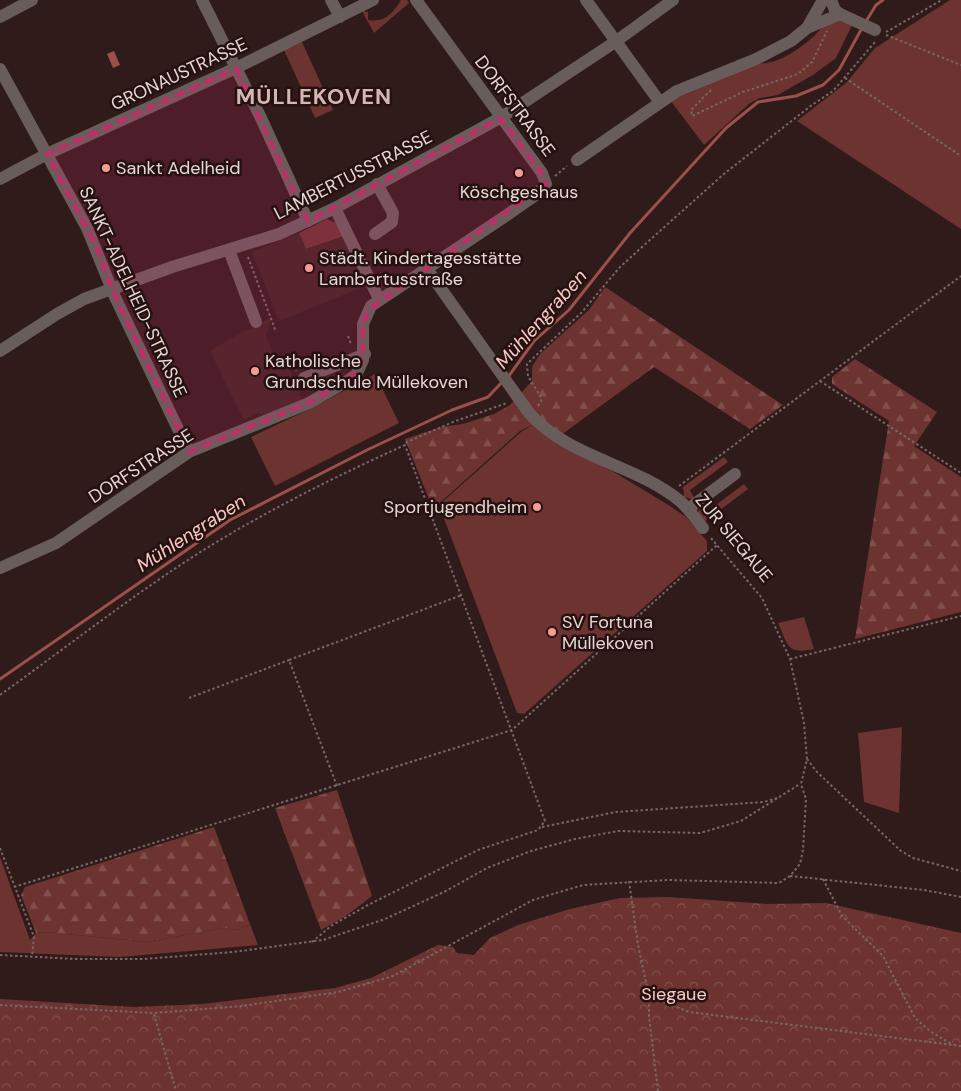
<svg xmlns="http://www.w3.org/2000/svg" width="961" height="1091" font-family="'DM Sans',sans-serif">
<defs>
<pattern id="forest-firs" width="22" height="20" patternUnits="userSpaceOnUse" patternTransform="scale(1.25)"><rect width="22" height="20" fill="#6c3330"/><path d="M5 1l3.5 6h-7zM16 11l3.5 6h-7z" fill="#81504d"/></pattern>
<pattern id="park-crowns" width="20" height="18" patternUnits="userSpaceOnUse" patternTransform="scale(1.25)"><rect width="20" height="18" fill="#6c3330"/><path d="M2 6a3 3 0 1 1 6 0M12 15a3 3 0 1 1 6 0" fill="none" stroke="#81504d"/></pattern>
</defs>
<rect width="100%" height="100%" fill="#2f1b19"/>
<path fill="#3c2220" d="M299,233L307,249L344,236L368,285L279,321L252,252Z
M272,317L266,336L275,358L283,355L302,400L263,416L258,413L244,420L210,351L242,332L262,324V322Z"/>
<path fill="#6c3330" d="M401,0H407L409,3L374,33L362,11L368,12V20C385,23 393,13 401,0Z
M950,0H961V229L797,121L846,83L875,48Z
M838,19L852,25L836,58L813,75L778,95L760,98L750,103L704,145L670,100L757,63C776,66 799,49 813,37C820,30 828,20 838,19Z
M302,42L333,110L315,118L284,50Z
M327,219L338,224L344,236L306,249L299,233Z
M375,374L399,423L275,486L251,437L312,408Z
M534,424L555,442L614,472L670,506L686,517L707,541V551L524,714L517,713L439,505L521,432Z
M724,457L728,462L690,490L694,498L691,499L684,497L683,487Z
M744,484L748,489L704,522L698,513L700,507L705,513Z
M804,617L814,649C787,655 788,645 778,623Z
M902,727L899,813L864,802L858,733Z
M0,857L30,940L36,933L47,932L147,942L223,928L237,930L250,924L258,945L120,957L0,952Z"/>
<path fill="url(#forest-firs)" d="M605,287L783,405L750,429L654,367L561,435L542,420L520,431L433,509L405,439L441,427L463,424L494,414L510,405L532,381V367L540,354L589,310Z
M855,359L937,412L914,446L961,477V612L855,639L889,421L832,384V377Z
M337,790L372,896L346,916L321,930L275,808Z
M214,827L250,924L237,930L223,928L147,942L47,932L36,933L21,895L25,887Z"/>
<path fill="url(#park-crowns)" d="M668,897L766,904L826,903L961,933V1091H0V999L134,1007L203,1004L335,988L371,978L438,945L453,947L457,953L474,955L490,938L518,925L570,909L620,898Z"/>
<path fill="#9c4f4b" d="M114,51L120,65L113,68L107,54Z"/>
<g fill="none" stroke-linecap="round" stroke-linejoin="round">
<path stroke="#9c4f4b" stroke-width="3" d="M865,23L876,5L883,0
M508,377L534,341L569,310L630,233L726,128L758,102L796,96L823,85L839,70L862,28
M0,679L230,520L367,450L452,410L488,397L503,381"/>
<path stroke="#796765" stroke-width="2" stroke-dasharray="2.5 2.5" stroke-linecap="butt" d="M886,32L942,0
M886,35L961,65
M845,78L961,156
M711,90L691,110L692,116L743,92L798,74L812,62L827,31
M555,176L567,166
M248,257L276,332
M348,336L351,344
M292,361L296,371
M820,381L961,473
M538,406L542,399L528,376L527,364L582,312L619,268L642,247L725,173L812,105L833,91L875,42
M679,486L961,276
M790,659L961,616
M0,695C64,649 125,601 191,558C258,515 332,478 405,445V443L453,422L507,403
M189,698L289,660
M807,759L817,772L901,851L913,858L961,871
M337,786L289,660L462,595
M542,827L616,812L764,802L780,797
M0,848L34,937L32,956
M790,876L924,890L961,897
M823,879L842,916L883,956L915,1018L930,1031L953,1045
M629,881L638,945L649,996V1017L658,1091
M14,887L512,730L717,545
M312,942L331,926L366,906L478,850L538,830L545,821L405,445
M0,955L76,959H144L233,952L323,940L385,919L446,891L487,868L531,851L575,839L618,831L700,833L741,821L800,784
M649,996L689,1012L961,1046
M0,1005L154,1013L242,1006L338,992L393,976L533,900L583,885L668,880L779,883L790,876L800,864L803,850L806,799L801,784L807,759L804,723L790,659L762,598L710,537
M154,1014L176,1091"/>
<path stroke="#695d5c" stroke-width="12" d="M202,0L261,118L308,221
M331,0L340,17
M586,0L659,101
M831,0L835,10L840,14
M0,17L32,0
M807,28L840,14L875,30
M0,69L87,228L115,297L189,452
M577,160L677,91L756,59L791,41L807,28L823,0
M0,179L47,154L236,68L373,0
M335,208L379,299
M375,234L392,222L393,213L377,184
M229,250L256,322
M427,269L529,413C569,458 635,464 680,501C689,509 696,519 703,528
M0,351L57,314L84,299L172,267L279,234L335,208L500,118L615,42L673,0
M304,378L365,354
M688,509L735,474
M0,568L56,543L189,452L309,403L349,380L356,375L363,360V324L371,306L507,215L537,194L546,184L542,173L416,0"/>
</g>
<path fill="#c62b67" fill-opacity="0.2" stroke="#c62b67" stroke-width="4" stroke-dasharray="10 6" stroke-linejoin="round" d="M236,68L308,221L500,118L542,173L546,184L369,310L363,324V360L349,380L309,403L189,452L115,297L97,249L47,154Z"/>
<g fill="#f59c95" stroke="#251110" stroke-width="2">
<circle cx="106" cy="168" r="5"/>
<circle cx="519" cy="173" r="5"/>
<circle cx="309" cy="268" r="5"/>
<circle cx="255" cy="371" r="5"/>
<circle cx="537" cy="507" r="5"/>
<circle cx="552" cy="632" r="5"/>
</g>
<g text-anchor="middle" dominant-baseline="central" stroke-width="5" stroke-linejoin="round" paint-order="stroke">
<g font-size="18" fill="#e6d7d6" stroke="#251110">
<text transform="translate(179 74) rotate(-25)">GRONAUSTRASSE</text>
<text transform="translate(515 106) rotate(53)">DORFSTRASSE</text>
<text transform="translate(353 175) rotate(-27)">LAMBERTUSSTRASSE</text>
<text transform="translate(133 292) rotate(65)">SANKT-ADELHEID-STRASSE</text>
<text transform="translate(141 466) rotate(-33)">DORFSTRASSE</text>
<text transform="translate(734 538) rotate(50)">ZUR SIEGAUE</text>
</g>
<g font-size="18" fill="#e6d7d6" stroke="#251110" text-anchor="start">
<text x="116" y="168">Sankt Adelheid</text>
<text x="519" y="192" text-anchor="middle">Köschgeshaus</text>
<text x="319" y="258">Städt. Kindertagesstätte<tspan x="319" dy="21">Lambertusstraße</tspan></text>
<text x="265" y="361">Katholische<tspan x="265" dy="21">Grundschule Müllekoven</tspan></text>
<text x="527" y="507" text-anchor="end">Sportjugendheim</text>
<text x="562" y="622">SV Fortuna<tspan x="562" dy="21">Müllekoven</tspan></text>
</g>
<g font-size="18" fill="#f9cbc6" stroke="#251110">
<text x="674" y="994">Siegaue</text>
</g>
<g font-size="19" font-style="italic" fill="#f7c9c5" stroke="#251110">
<text transform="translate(541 319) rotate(-48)">Mühlengraben</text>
<text transform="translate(191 533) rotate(-33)">Mühlengraben</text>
</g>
<g font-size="22" font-weight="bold" letter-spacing="1" fill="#d3b7b4" stroke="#251110">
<text x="314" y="96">MÜLLEKOVEN</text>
</g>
</g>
</svg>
